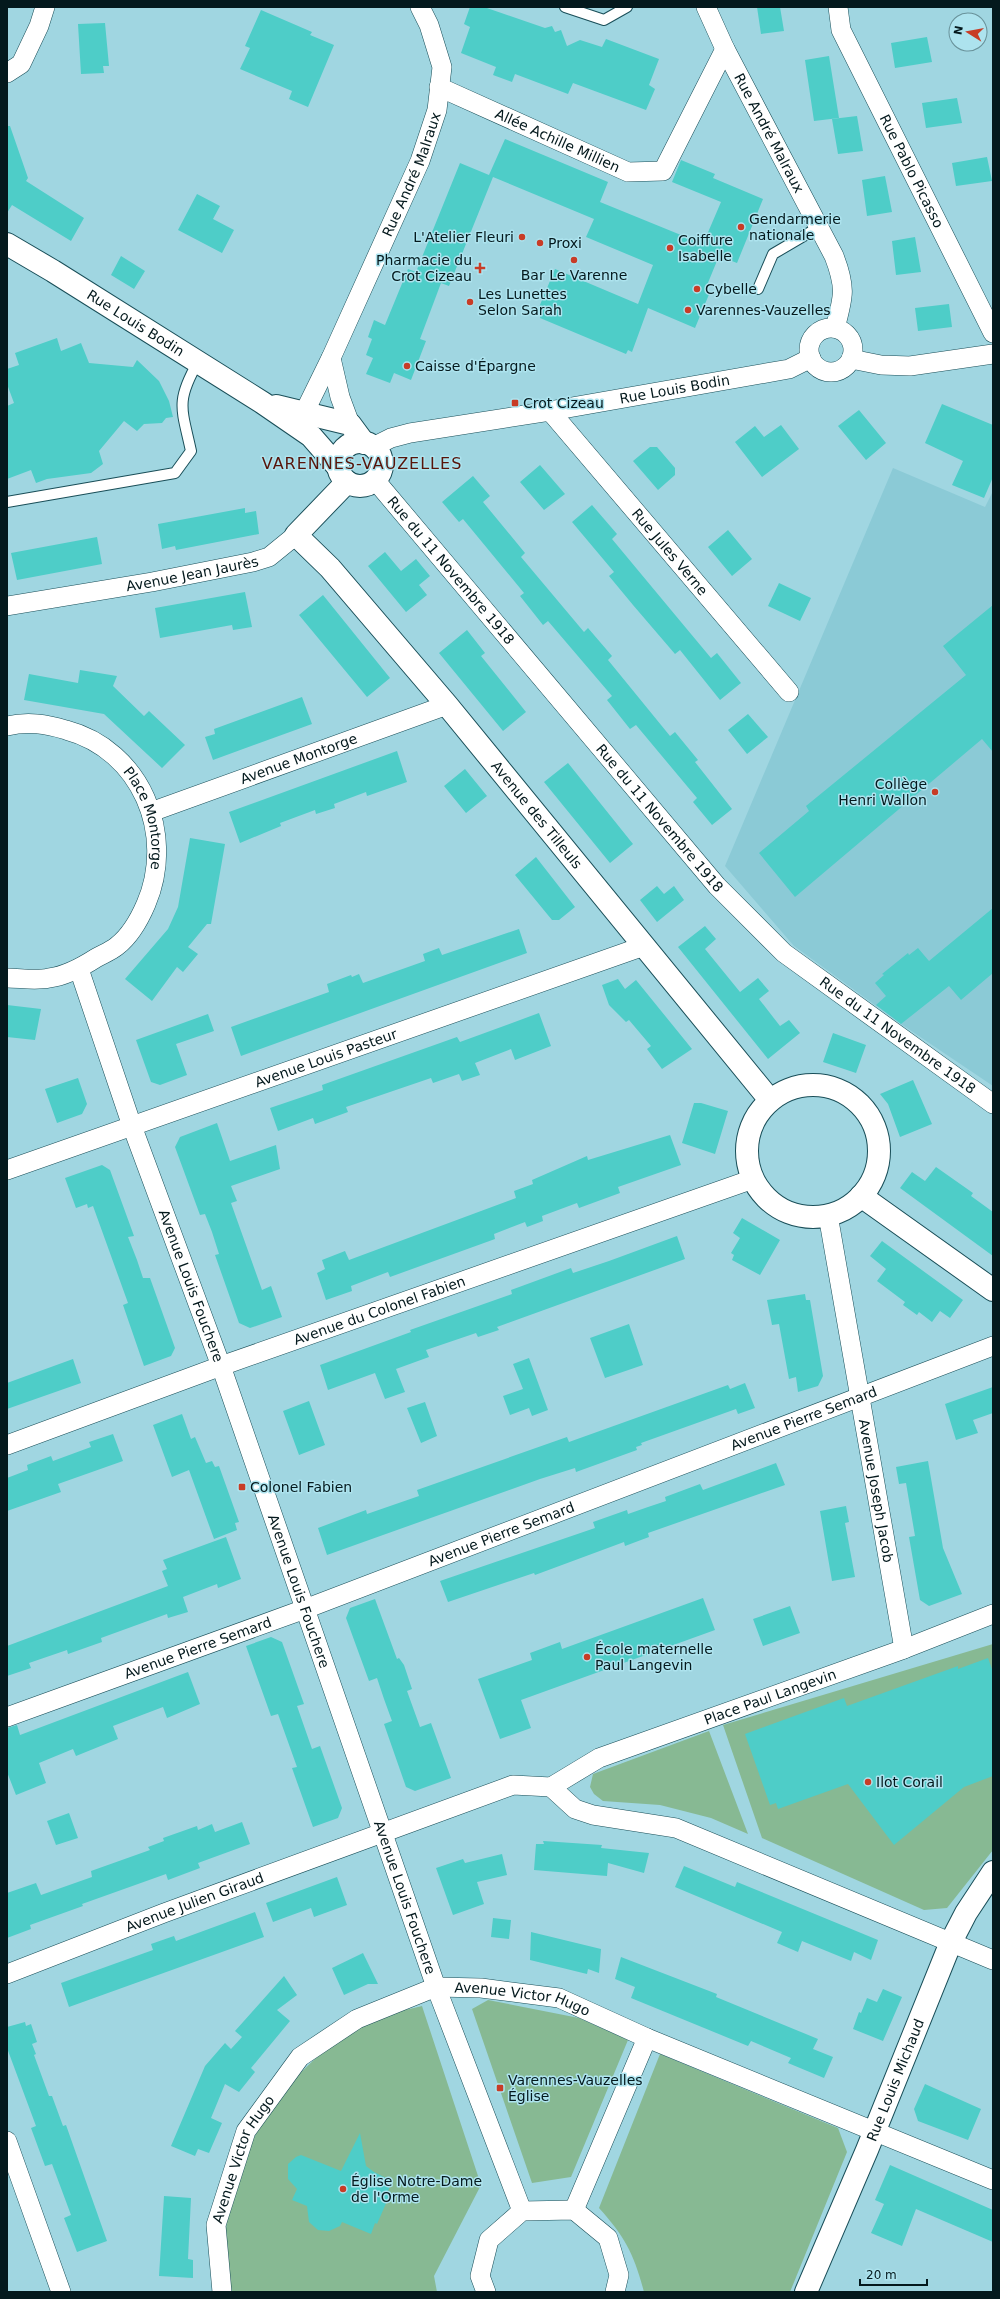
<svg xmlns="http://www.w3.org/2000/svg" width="1000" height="2299" font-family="'DejaVu Sans',sans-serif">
<rect width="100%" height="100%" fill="#a0d6e1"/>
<path fill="#8bcad6" d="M893,468L985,507L993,491V1086L901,1024L794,946L725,866Z"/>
<path fill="#87b993" d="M993,1644V1850L947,1908L924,1910L762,1838L723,1725Z
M709,1731L748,1834L711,1818L660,1805L603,1801L594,1794L590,1787L593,1774Z
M488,2000L579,2018L628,2040L571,2177L532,2183L472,2009Z
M422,2006L481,2185L434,2276L437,2292H231C229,2281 226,2270 225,2259C222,2166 278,2076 356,2028C375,2016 401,2011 422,2006Z
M660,2054L838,2128L847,2152L790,2292H644C634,2254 625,2237 599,2208Z"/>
<path fill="#4ecdc8" d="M470,7H484L545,28L552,26L555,32L561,30L567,46L580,40L602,47L606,39L659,59L649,85L655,89L646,110L573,83L568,94L515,74L512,82L493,75L496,67L461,53L470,27L464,24Z
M757,7H780L784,31L761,34Z
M261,10L312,32L310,35L334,45L308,107L289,99L292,91L240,69L250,48L245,46Z
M105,23L109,66H103L104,73L81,74L78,24Z
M927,37L932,62L895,68L891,43Z
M829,56L839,118L814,121L805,60Z
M957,98L962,123L926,128L922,103Z
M857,116L863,151L838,154L832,119Z
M7,126H10L28,178L26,181L84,218L71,241L12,205L7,213Z
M505,139L608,182L600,202L703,244L721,202L672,182L681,160L715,174L713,178L763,199L737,263L719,256L705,290L710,292L695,328L648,308L632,352L628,350L626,354L540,318L541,314L537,312L555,269L638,304L653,265L586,237L594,219L493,177L449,286L441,283L420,339L426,341L411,380L394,373L390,383L366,374L373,358L366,355L372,339L368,337L374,320L385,325L408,269L416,272L460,163L489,175Z
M987,157L992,181L956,186L952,163Z
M885,176L892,212L867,216L862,180Z
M197,194L220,206L213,219L234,230L222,253L178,230Z
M915,237L921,272L896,275L892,241Z
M121,256L145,271L134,289L111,275Z
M949,304L952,327L918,331L915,308Z
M57,338L61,351L81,343L89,363L133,367L137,360L159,381L169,401L173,417L166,418L162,423L144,424L137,431L124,421L99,451L103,464L91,473L47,479L36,483L31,470L7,479V406L14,403L7,384V369L19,365L15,353Z
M942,404L993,425V477L984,498L952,485L963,461L925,443Z
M859,410L886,443L866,460L838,426Z
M781,425L799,449L762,477L735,442L755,426L764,437Z
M650,447H657L675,468V475L658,490L633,461Z
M540,465L565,494L544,510L520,482Z
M473,476L490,496L483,502L525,553L521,557L584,632L588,628L612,656L608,660L670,736L675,732L698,760L695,762L732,809L712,825L693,802L697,798L636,725L630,729L607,700L612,696L548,621L543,625L520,596L524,593L463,519L459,522L442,502Z
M592,505L617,534L612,539L671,610L711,658L717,653L741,683L720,700L680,650L675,654L633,605L609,576L614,572L572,522Z
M245,508V513L256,511L259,534L176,550L175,546L162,549L158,524Z
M728,530L752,559L732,576L708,547Z
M97,537L102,564L17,580L11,553Z
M385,552L401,571L416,559L430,576L419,585L427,595L406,612L368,566Z
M779,583L811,598L800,621L768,606Z
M245,592L252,627L233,630L232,625L160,638L155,608Z
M323,595L390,678L367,697L299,615Z
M993,605V752L982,739L795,897L759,853L809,811L806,806L966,675L943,646Z
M467,630L485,653L481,656L526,712L503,731L439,653Z
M80,670L117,676L113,686L144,716L149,711L185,745L162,768L104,714L24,700L29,674L78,683Z
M302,697L312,724L213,760L205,737L215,734L214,729Z
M748,714L768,737L747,754L728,730Z
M397,751L407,782L367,796L366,792L334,804L335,808L316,814L315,810L280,823L281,826L240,843L229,812Z
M568,763L633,844L610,863L544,782Z
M465,769L487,796L466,813L444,786Z
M190,838L225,844L211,924H207L188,947L198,954L183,972L177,967L152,1001L125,979L168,929L178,907Z
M536,857L575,907L559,920H552L515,875Z
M657,886L664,894L674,886L684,900L657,922L640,900Z
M993,908V973L961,1000L949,986L901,1024L876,1005L886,996L875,983L884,975L882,974L908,953L909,955L918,948L929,961Z
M705,926L716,939L705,949L740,992L758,978L769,991L759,999L780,1026L789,1020L800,1033L768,1059L678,947Z
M519,929L527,953L241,1056L231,1027L329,992L327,984L351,975L352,977L359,974L363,983L425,961L423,954L439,948L442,955Z
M618,979L625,989L636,980L692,1049L662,1069L647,1049L651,1046L629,1020L626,1022L609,1005L602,985Z
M7,1005L41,1009L35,1040L7,1037Z
M539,1013L551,1046L515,1060L511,1049L475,1063L480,1075L462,1081L459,1074L433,1083L431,1078L346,1107L348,1112L315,1124L313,1118L278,1131L270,1108L323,1090L322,1085L457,1037L460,1042Z
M208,1014L214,1031L176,1044L187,1075L160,1085L151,1082L136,1040Z
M833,1033L866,1045L856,1073L823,1062Z
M78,1078L87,1104L82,1114L57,1123L45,1089Z
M913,1080L932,1124L900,1137L888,1104L880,1094Z
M694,1103H701L728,1111L715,1154L682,1143Z
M217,1123L230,1161L276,1145L280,1169L231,1186L237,1201L231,1203L262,1290L271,1286L282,1317L250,1328L239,1323L215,1255L219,1254L212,1232L205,1214L200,1215L175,1147L180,1137Z
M670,1135L681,1165L618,1187L620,1193L579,1208L577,1203L542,1216L543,1221L527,1227L525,1222L494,1234L495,1239L390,1277L388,1272L351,1286L352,1291L326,1300L317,1273L325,1269L322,1260L345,1251L349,1260L516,1198L514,1191L533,1184L532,1180L587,1156L588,1160Z
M102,1165L110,1170L134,1236L128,1237L137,1260L143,1278H150L175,1348L171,1356L144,1366L123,1305L128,1303L93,1206L88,1208L87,1204L76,1208L65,1178Z
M936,1167L973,1193L971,1196L993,1212V1256L900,1188L912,1172L925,1181Z
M742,1218L780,1240L760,1275L732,1260L734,1255L731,1253L740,1238L733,1233Z
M677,1236L685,1259L497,1327L499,1330L478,1337L476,1333L426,1350L429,1357L396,1369L405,1392L385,1399L375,1373L328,1390L320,1365L411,1332L410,1330L512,1294L511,1290L571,1268L573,1273L609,1261Z
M882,1241L963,1300L950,1318L940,1311L932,1322L919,1312L917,1315L903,1305L905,1302L877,1281L886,1269L870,1256Z
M805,1294L806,1300H810L823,1376L818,1386L798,1392L796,1377L789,1379L779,1324L772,1325L767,1300Z
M629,1324L643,1365L605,1378L590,1338Z
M529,1358L548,1410L532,1416L529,1408L510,1415L503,1396L523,1389L513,1364Z
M73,1359L81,1383L7,1409V1383Z
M745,1383L755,1408L738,1414L736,1409L641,1443L642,1445L636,1447L637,1450L576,1472L575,1468L540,1479L327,1555L318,1528L366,1510L367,1514L419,1496L417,1490L567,1437L569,1442L728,1385L730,1389Z
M993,1387V1413L973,1420L978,1433L956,1440L945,1404Z
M309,1401L325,1445L299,1455L283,1411Z
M425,1402L437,1436L421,1443L407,1408Z
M182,1414L191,1439L195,1437L206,1463L212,1461L215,1467L219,1466L239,1522L235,1523L237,1530L214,1539L189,1470L172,1477L153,1425Z
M113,1434L123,1461L58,1484L61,1492L7,1511V1478L28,1470L27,1465L51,1456L53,1461L91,1447L89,1442Z
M928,1461L943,1548L962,1594L929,1606L920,1600L909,1537L915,1536L906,1483L899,1484L896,1467Z
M776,1463L785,1485L648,1533L649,1537L625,1546L624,1542L535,1575L534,1573L448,1602L440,1581L595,1528L593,1522L627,1510L628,1514L648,1507L666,1501L665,1497L700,1484L703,1490Z
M846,1506L849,1522L845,1523L855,1577L832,1581L820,1511Z
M226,1537L241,1579L218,1588L217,1584L183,1597L188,1612L168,1618L167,1614L101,1638L102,1642L68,1654L67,1650L29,1663L31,1668L7,1676V1646L168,1586L162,1571L167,1569L163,1560Z
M703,1598L715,1630L521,1700L531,1728L500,1739L478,1679L532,1660L530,1653L560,1642L562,1649Z
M375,1599L397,1659L399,1658L404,1665L412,1689L407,1691L420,1727L431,1723L451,1778L415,1791L406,1787L384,1724L392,1721L384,1699L377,1678L369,1681L346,1618L350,1608Z
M790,1606L800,1633L763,1646L753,1619Z
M271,1637L282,1642L304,1704L297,1706L312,1749L320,1746L342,1808L338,1818L313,1827L292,1768L297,1767L278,1714L271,1716L246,1646Z
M988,1658L993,1672V1776L964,1787L894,1845L848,1784L778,1809L776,1803L770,1805L745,1734L844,1698L847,1706L958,1666V1669Z
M188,1672L200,1704L167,1718L163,1707L113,1726L118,1739L76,1756L73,1749L39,1763L46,1783L16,1795L7,1772V1728L17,1725L20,1735Z
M69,1813L78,1838L56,1845L47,1821Z
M242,1822L250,1844L198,1863L200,1868L168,1880L166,1874L82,1904L83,1906L30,1925L31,1929L7,1938V1893L36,1883L41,1895L92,1877L91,1871L150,1850L148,1847L164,1841L163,1838L197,1826L198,1830L212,1824L215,1832Z
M543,1841L602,1845L601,1848L649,1853L644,1873L608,1863L607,1876L534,1870L536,1844H544Z
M502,1854L507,1875L477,1882L484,1904L453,1915L436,1868L463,1859L465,1863Z
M684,1866L735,1887L737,1882L878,1940L871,1960L854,1952L851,1961L802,1941L798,1952L777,1943L782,1932L675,1887Z
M337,1877L347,1905L314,1917L311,1908L273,1922L266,1903Z
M255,1912L264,1937L69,2007L61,1983L153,1950L151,1944L174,1936L176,1941Z
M493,1918L511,1920L509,1939L491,1937Z
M531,1932L601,1949L599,1973L588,1969L587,1974L530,1960Z
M363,1953L378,1984H368L344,1995L332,1968Z
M621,1957L717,1994L716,1997L818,2039L813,2049L833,2057L824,2078L788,2063L791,2058L751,2041L748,2046L631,1998L635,1987L615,1979Z
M284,1976L297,1995L277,2010L290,2021L251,2068L255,2072L239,2092L225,2084L211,2118L222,2123L209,2153L198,2149L195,2156L171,2146L205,2066L225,2043L231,2049L242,2037L235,2031Z
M883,1989L902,1997L883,2041L853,2029L859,2012L861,2013L867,1998L877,2002Z
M25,2022L26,2026L31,2024L37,2042L32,2044L36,2054L34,2055L49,2096H52L63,2126L66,2125L107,2241L77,2252L64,2218L71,2215L52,2164L45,2166L31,2128L36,2126L7,2048V2027Z
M925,2084L981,2109L968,2140L918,2121L914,2109Z
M360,2133L366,2166L374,2172L392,2181L388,2191L391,2192L377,2224L375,2223L371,2234L342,2222L340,2226L329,2231L318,2230L309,2222L307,2206L292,2200L297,2189L288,2179V2164L296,2157L301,2155L341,2171Z
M890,2165L993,2210V2242L916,2209L902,2246L871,2233L884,2204L875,2200Z
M164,2196L191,2198L188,2259L193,2260V2278L159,2276Z"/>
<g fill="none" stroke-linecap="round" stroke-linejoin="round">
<defs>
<path id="service" d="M565,7L604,20L627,7
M758,289L773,254L819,227
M7,502L175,473L191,451C182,409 175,402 198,362"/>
<g id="minor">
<path id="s1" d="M706,7L725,49L834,256C846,287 844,296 835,328"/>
<path id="s2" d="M838,7L841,30L993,333"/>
<path d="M7,73L21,64L39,26L45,7"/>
<path id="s3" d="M439,87L628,172L663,171L725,49"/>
<circle cx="831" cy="350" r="22"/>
<path d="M331,358L340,397L350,424"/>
<path d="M851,359L881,365L910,366L993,354"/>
<path id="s4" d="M550,411L789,692"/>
<path id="s5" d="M304,413L331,358L420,161L437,110L442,67L429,25L420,7"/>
<path id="s6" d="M373,447L391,438L410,433L550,411L789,369L811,358"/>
<path id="s7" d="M375,480L717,886L784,953L993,1104"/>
<path id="s8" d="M7,606L152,582L253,562L269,557L296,535"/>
<path id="s9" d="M7,726C28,721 46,724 66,730C141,750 176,834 146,904C140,918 130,936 117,946C111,951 103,954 96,958C82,967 66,976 49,978C36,981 20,978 7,978"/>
<path id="s10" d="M151,812L447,705"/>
<path id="s11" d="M79,969L132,1126L221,1366L436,1987L522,2211"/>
<path id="s12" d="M7,1170L644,946"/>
<path id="s13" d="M828,1215L904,1649"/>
<path id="s14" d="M7,1445L221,1366L753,1179"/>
<path id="s15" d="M7,1717L305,1609L993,1346"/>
<path d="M551,1787L575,1809L593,1815L676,1828L993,1960"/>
<path id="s16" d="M7,1974L164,1913L513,1785L551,1787L599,1758L904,1649L993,1614"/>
<path d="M7,2141L61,2292"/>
<path d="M574,2210L647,2038"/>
<path id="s17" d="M222,2292L216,2225L246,2131L300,2057L357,2019L436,1987L481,1988L559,1998L647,2038L993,2180"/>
<path d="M486,2292L480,2276L489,2240L522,2211L574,2210L608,2238L619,2275L615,2292"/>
</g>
<g id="tertiary">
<path id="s18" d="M7,244L53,271L263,403L311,436L338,467"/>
<path d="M276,406L350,424L364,443"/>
<circle cx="360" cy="464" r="22"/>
<path id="s19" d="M347,482L296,535L330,568L447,705L770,1100"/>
<circle cx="813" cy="1151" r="66"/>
<path d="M861,1196L993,1290"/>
<path id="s20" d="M806,2292L867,2150L951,1942L966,1913L993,1872"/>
</g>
</defs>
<use href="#service" stroke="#194e58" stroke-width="12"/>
<use href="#minor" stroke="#194e58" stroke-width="20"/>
<use href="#tertiary" stroke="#194e58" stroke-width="24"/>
<use href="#service" stroke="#fff" stroke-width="10"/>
<use href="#minor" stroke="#fff" stroke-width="19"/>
<use href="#tertiary" stroke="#fff" stroke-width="22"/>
</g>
<g fill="#c83c26" stroke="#ade3ee" stroke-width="1.5">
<circle cx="741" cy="227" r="4"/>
<circle cx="522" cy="237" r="4"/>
<circle cx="540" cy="243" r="4"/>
<circle cx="670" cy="248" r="4"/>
<circle cx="574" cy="260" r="4"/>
<path d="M478 262h4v4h4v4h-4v4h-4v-4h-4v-4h4z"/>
<circle cx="697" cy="289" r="4"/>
<circle cx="470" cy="302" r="4"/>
<circle cx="688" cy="310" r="4"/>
<circle cx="407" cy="366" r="4"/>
<rect x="511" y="399" width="8" height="8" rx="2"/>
<circle cx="935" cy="792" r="4"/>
<rect x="238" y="1483" width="8" height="8" rx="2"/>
<circle cx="587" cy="1657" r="4"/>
<circle cx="868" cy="1782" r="4"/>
<rect x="496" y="2084" width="8" height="8" rx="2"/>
<circle cx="343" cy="2189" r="4"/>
</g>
<g text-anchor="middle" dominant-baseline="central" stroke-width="3" stroke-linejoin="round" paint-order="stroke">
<g font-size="14" fill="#04191d" stroke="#ade3ee">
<text stroke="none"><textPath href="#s1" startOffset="141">Rue André Malraux</textPath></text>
<text stroke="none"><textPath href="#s3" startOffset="130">Allée Achille Millien</textPath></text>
<text stroke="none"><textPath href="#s2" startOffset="181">Rue Pablo Picasso</textPath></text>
<text stroke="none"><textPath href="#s5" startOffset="262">Rue André Malraux</textPath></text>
<text stroke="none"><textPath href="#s18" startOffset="151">Rue Louis Bodin</textPath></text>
<text stroke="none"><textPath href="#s6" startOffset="308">Rue Louis Bodin</textPath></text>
<text stroke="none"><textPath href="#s4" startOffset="185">Rue Jules Verne</textPath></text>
<text stroke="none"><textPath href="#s7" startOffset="118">Rue du 11 Novembre 1918</textPath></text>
<text stroke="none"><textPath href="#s8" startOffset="188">Avenue Jean Jaurès</textPath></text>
<text stroke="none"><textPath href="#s10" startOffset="157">Avenue Montorge</textPath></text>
<text stroke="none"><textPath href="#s19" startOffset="443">Avenue des Tilleuls</textPath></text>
<text stroke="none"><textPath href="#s7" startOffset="442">Rue du 11 Novembre 1918</textPath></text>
<text stroke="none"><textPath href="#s9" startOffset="187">Place Montorge</textPath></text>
<text stroke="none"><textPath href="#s7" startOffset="766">Rue du 11 Novembre 1918</textPath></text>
<text stroke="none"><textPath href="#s12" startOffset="338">Avenue Louis Pasteur</textPath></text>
<text stroke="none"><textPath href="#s11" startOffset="336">Avenue Louis Fouchere</textPath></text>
<text stroke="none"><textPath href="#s14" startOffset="396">Avenue du Colonel Fabien</textPath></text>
<text stroke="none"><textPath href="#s15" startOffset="851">Avenue Pierre Semard</textPath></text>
<text stroke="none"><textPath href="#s13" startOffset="280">Avenue Joseph Jacob</textPath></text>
<text stroke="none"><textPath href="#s15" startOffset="527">Avenue Pierre Semard</textPath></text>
<text stroke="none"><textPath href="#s11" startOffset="660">Avenue Louis Fouchere</textPath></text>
<text stroke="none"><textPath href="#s15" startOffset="203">Avenue Pierre Semard</textPath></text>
<text stroke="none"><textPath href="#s16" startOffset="816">Place Paul Langevin</textPath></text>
<text stroke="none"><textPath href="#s11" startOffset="984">Avenue Louis Fouchere</textPath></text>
<text stroke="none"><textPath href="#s16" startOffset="201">Avenue Julien Giraud</textPath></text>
<text stroke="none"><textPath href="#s17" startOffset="499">Avenue Victor Hugo</textPath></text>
<text stroke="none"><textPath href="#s20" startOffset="230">Rue Louis Michaud</textPath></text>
<text stroke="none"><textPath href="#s17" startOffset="139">Avenue Victor Hugo</textPath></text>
</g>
<g font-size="14" fill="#04191d" stroke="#ade3ee" text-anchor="start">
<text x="749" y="219">Gendarmerie<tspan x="749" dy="16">nationale</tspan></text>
<text x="514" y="237" text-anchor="end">L'Atelier Fleuri</text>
<text x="678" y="240">Coiffure<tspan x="678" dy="16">Isabelle</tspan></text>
<text x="548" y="243">Proxi</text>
<text x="472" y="260" text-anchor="end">Pharmacie du<tspan x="472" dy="16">Crot Cizeau</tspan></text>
<text x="574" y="275" text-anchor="middle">Bar Le Varenne</text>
<text x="705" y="289">Cybelle</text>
<text x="478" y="294">Les Lunettes<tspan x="478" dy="16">Selon Sarah</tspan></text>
<text x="696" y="310">Varennes-Vauzelles</text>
<text x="415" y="366">Caisse d'Épargne</text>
<text x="523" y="403">Crot Cizeau</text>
<text x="927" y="784" text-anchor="end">Collège<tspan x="927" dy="16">Henri Wallon</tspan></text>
<text x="250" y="1487">Colonel Fabien</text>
<text x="595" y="1649">École maternelle<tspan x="595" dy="16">Paul Langevin</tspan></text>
<text x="876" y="1782">Ilot Corail</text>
<text x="508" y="2080">Varennes-Vauzelles<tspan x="508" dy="16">Église</tspan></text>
<text x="351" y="2181">Église Notre-Dame<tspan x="351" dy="16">de l'Orme</tspan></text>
</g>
<g font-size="16" letter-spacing="1" fill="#57140a" stroke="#ade3ee">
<text x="362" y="463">VARENNES-VAUZELLES</text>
</g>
</g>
<rect width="1000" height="2299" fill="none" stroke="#04191d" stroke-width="16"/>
<g transform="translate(968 32) rotate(281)"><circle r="19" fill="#ade3ee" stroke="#69929a"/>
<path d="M0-3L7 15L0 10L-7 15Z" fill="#c83c26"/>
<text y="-6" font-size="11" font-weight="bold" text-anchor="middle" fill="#04191d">N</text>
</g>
<path d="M860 2279v6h67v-6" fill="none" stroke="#04191d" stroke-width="2"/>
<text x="866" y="2279" font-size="12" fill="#04191d" stroke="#ade3ee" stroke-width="3" paint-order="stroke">20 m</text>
</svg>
